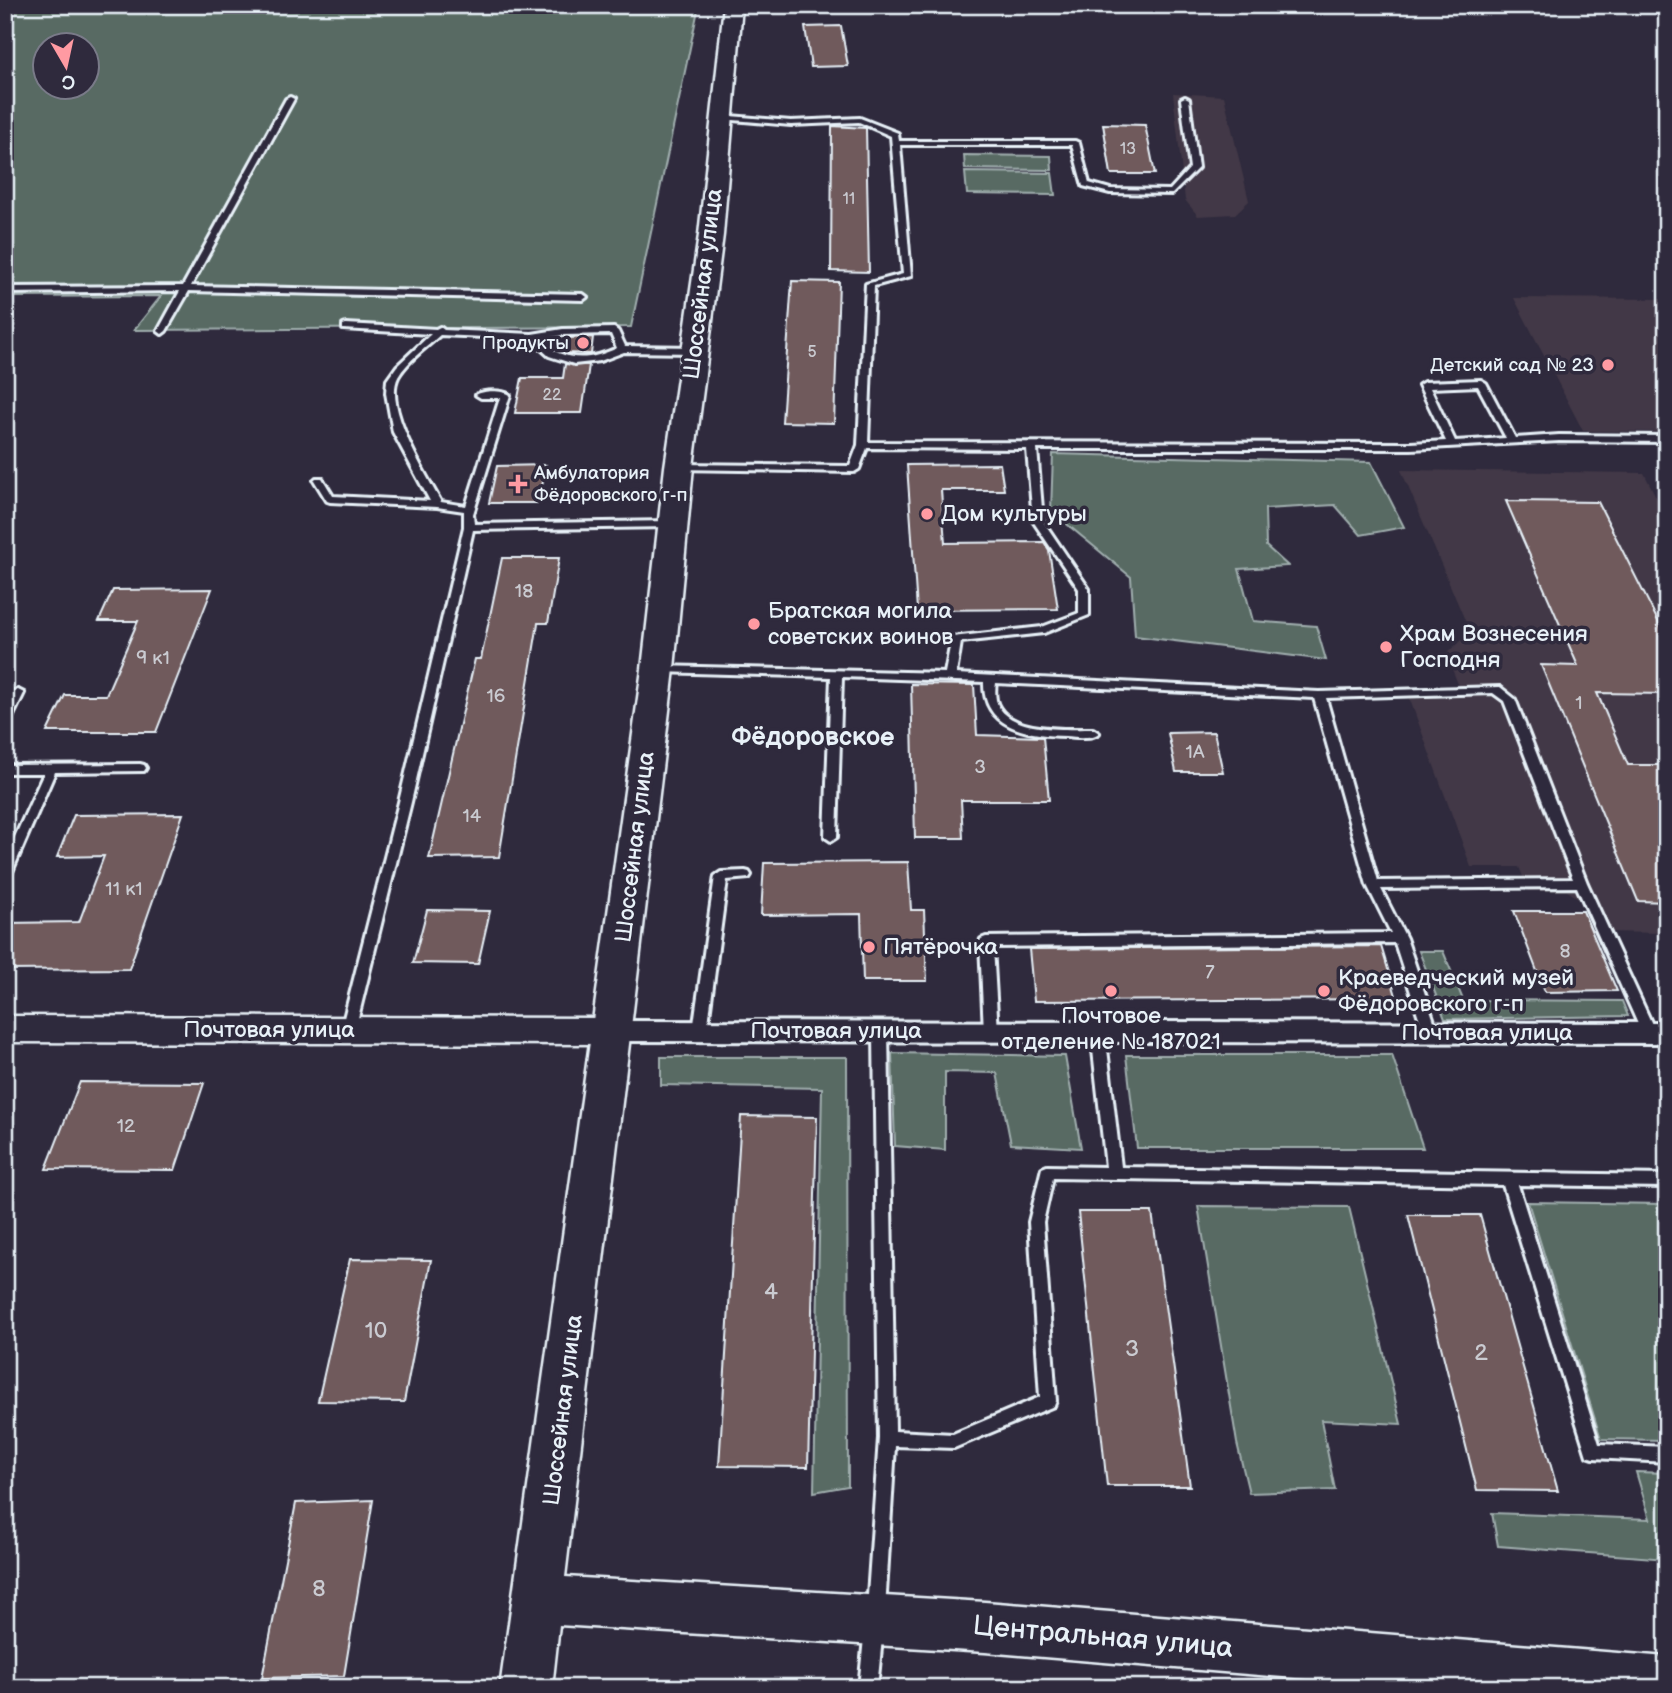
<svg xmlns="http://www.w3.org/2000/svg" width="1672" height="1693" font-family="'Balsamiq Sans',sans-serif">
<rect width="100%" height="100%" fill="#2f2a3d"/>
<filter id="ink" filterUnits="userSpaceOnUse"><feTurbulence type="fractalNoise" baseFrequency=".0143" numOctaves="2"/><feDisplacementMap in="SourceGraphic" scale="14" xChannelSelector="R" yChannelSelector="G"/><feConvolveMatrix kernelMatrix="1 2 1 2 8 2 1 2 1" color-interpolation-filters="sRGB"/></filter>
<g filter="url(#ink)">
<path fill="#423846" d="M1173,93L1224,96L1249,201L1235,214L1198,216L1185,200Z
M1514,298L1667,299V432L1583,431Z
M1401,470L1644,473L1667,518V933L1598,932L1585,902L1567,891H1529L1519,867H1471L1409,697L1462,694L1446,654L1470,632Z"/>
<path fill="#586b64" stroke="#a0aeae" stroke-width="2" fill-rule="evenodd" d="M5,5H699L631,327L134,330L161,296L5,297ZM46,46H88V88H46Z
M964,155L1051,156L1052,170L965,169Z
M965,172L1052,173L1055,195L967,194Z
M1053,454L1371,462L1404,527L1361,535L1335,505L1265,509L1266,546L1288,566L1239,569L1253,621L1316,626L1326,660L1135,636L1131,577L1051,511Z
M1419,951H1443L1463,1000L1622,1001L1628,1016L1445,1019Z
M892,1053L1065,1056L1081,1148L1011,1144L997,1073L945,1072V1150L895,1146Z
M1126,1055H1392L1423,1148H1137Z
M661,1057H847L848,1486L814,1492L822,1088L661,1085Z
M1528,1202L1666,1204L1667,1440L1601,1439Z
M1198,1206L1349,1207L1401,1424L1321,1420L1335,1490L1249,1493L1237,1443Z
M1636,1472L1667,1473V1559L1498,1546L1492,1513L1650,1519Z"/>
<path fill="#6f5a5c" stroke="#e8f1f8" stroke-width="2" d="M841,26L848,66L811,67L805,27Z
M1103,124L1145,125L1155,174H1111Z
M832,126L866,128L869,272L831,271Z
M792,281L839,282L834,423L782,422Z
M593,337L591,354L566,353L568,338Z
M565,364L589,365L582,413H515L522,378H563Z
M1000,464L1004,490H941L945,543L1044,542L1049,550L1058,609L917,610L907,465Z
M546,465L539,503H489L497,466Z
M1506,501L1598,502L1667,639V694L1597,693L1628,765H1667V902L1638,901L1541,665L1578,666Z
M502,558H559L548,623H538L499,857L429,858L475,659H481Z
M212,589L156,732H47L65,695H106L138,621H99L113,590Z
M911,684L974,685L977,735L1043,737L1049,800H961L963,838H915Z
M1214,732L1223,772H1176L1168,733Z
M183,814L129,969L5,970V923L79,922L104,856L57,857L74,815Z
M908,862L911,910H924L927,981H863L861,914L761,915L764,863Z
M427,910L490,911L478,964L413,963Z
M1514,911H1583L1617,991L1545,992Z
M1381,946L1397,999L1034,1001L1029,949Z
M80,1082L204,1083L175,1170L46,1169Z
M741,1116L817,1117L808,1467L719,1466Z
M1078,1212H1152L1190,1486H1107Z
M1408,1215H1480L1558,1491L1477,1490Z
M350,1259L431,1260L404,1402L318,1401Z
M373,1500L344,1676L262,1678L296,1503Z"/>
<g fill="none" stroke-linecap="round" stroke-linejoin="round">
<defs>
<path id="service" d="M290,97L294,99L191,286L583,294L587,297L583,300L189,291L166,331L162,334L158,331L180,291L5,293V287L183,286L286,99Z
M1185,97L1189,99L1198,168L1172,194L1110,193L1083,186L1072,145H900L911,276L874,286L868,442L1411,443L1446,441L1419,385L1424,382L1481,380L1486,383L1515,438L1559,435L1667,436V442L1559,441L1411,449H1037L1043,521L1089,589V615L1044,633L961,642L956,674L1319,692L1500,687L1515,699L1587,883L1656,1033L1654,1037H1644L1642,1033L1577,887L1381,889L1406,938L1438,1033L1436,1037H1426L1424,1033L1395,943L993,947L998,1032L996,1036H986L984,1032L980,942L981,939L986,937L1391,933L1367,885L1314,698L996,683C995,688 995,694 996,700C1005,733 1066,729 1093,729L1099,733C1091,739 1077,737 1066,736C1029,735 983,729 984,682L842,677L837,837L831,841L825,837L831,677L659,672L653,669L659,666L945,673L952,637L1042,627L1079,613V589L1033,521L1027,449L867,448L859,469L854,472L676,469L674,467L679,464L850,466L858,445L866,284L903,274L891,136L859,122L791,125L721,119H718V115L791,121L860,118L898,133L899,141H1075L1079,143L1089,183L1110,189L1170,190L1190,168L1181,99ZM1478,386L1506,438L1455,441L1430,388ZM1493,693L1504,701L1573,879L1378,881L1326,698Z
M346,324L436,329L440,327L444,330L532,334L563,329L614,328L618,331L625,346L696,347L700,350L696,353L624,352L600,361L574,364L549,356L530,339L440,335C427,347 407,361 398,377C383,406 426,475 441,502L466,506L500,398H481L476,395C484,390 502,390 510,395L473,514L474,524L672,521L677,524L672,527L473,530L411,802L355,1030L353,1034H343L341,1030L399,802L464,527V511L437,507L330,502L327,501L314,480L316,478H322L333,496L430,501L393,432L386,393L387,380L397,366L431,334L343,329V325ZM611,334L617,348C588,362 562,362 539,339L563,335Z
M18,690L24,693L11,720L5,724V708L14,691Z
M140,764L144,765L146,768L144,771L55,772L11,874L5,878V859L44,773H5V765Z
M745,871L749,872L751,875L749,878L727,880L707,1031L705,1035H695L693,1031L715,876L721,872Z
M881,1027L886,1028L888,1032L895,1431L953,1434L1040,1397L1029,1222L1042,1168L1047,1166L1106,1167L1091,1032L1093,1028H1103L1105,1032L1121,1167L1667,1175V1187L1518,1185L1599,1444L1667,1447V1462L1593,1458L1587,1456L1503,1185L1053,1178L1043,1222L1056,1401L1054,1406L954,1448L895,1446L885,1610L882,1616L876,1619L870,1616L867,1610L879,1438L874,1032L876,1028Z
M874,1619L880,1622L883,1628L877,1688H859L865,1628L868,1622Z"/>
<path id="minor" d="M611,1021L1667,1023V1043L611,1041L601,1038L597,1031L601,1024Z"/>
<path id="tertiary" d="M5,1016L611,1018L623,1022L628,1031L623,1040L611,1044L5,1042Z"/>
<path id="secondary" d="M724,5H742L723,235L693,467L674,669L565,1577L985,1602L1667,1657V1688H1416L985,1652L559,1625L552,1688H500L642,669L665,467L699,235Z"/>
</defs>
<use href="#service" stroke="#e8f1f8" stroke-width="6"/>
<use href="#minor" stroke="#e8f1f8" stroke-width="6"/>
<use href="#tertiary" stroke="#e8f1f8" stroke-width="5"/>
<use href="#secondary" stroke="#e8f1f8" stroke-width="5"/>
<use href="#service" fill="#2f2a3d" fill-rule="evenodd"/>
<use href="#minor" fill="#2f2a3d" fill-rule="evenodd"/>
<use href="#tertiary" fill="#2f2a3d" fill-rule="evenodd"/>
<use href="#secondary" fill="#2f2a3d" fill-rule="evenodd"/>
</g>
</g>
<g fill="#ff9aa2" stroke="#2f2a3d" stroke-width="2.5">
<circle cx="583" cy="343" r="7"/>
<circle cx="1608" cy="365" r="7"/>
<path d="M514.5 473.5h7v7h7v7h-7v7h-7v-7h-7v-7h7z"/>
<circle cx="927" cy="514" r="7"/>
<circle cx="754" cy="624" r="7"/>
<circle cx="1386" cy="647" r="7"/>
<circle cx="869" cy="947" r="7"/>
<circle cx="1111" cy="991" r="7"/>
<circle cx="1324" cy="991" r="7"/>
</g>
<g text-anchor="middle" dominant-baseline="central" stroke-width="7" stroke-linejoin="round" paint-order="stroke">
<g font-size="16" fill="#cacbd1">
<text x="1128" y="149">13</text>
<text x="849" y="199">11</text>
<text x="812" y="352">5</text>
<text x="552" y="395">22</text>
</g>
<g font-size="19" fill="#e8f1f8" stroke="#2f2a3d" text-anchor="end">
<text x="569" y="343">Продукты</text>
<text x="1594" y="365">Детский сад № 23</text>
<text x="534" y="473" text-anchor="start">Амбулатория<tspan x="534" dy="22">Фёдоровского г-п</tspan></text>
</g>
<g font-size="19" fill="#cacbd1">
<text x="524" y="591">18</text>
<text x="153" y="658">9 к1</text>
<text x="496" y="696">16</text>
<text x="1579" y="703">1</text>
<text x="1195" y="752">1А</text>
<text x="980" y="767">3</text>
<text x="472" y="816">14</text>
<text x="124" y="889">11 к1</text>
<text x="1565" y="951">8</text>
<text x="1210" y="972">7</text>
<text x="126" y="1126">12</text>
</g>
<g font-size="23" fill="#e8f1f8" stroke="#2f2a3d">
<text transform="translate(703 284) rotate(-83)">Шоссейная улица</text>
<text transform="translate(635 847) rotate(-83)">Шоссейная улица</text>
<text x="269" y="1030">Почтовая улица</text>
<text x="836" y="1031">Почтовая улица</text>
<text x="1487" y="1033">Почтовая улица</text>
<text transform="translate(563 1410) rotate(-83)">Шоссейная улица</text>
</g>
<g font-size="23" fill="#e8f1f8" stroke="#2f2a3d" text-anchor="start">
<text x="941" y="514">Дом культуры</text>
<text x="768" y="611">Братская могила<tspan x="768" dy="26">советских воинов</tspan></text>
<text x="1400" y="634">Храм Вознесения<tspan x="1400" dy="26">Господня</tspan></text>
<text x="883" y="947">Пятёрочка</text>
<text x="1338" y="978">Краеведческий музей<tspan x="1338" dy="26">Фёдоровского г-п</tspan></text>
<text x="1111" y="1016" text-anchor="middle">Почтовое<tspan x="1111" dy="26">отделение № 187021</tspan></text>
</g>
<g font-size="23" fill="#cacbd1">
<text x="771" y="1292">4</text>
<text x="376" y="1331">10</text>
<text x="1132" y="1349">3</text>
<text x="1481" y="1353">2</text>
<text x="319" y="1589">8</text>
</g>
<g font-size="26" font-weight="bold" fill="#e8f1f8" stroke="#2f2a3d">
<text x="813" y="737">Фёдоровское</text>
</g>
<g font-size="28" fill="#e8f1f8" stroke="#2f2a3d">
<text transform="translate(1103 1637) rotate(5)">Центральная улица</text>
</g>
</g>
<rect width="1672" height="1693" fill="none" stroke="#2f2a3d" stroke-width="28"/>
<rect x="14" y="14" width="1644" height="1665" fill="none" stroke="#e8f1f8" stroke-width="2.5" filter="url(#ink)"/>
<g transform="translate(66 66) rotate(171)"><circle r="33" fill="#2f2a3d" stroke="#797a88" stroke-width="2"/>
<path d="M0-5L12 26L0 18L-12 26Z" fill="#ff9aa2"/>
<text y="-10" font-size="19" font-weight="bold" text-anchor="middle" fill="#e8f1f8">С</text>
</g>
</svg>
